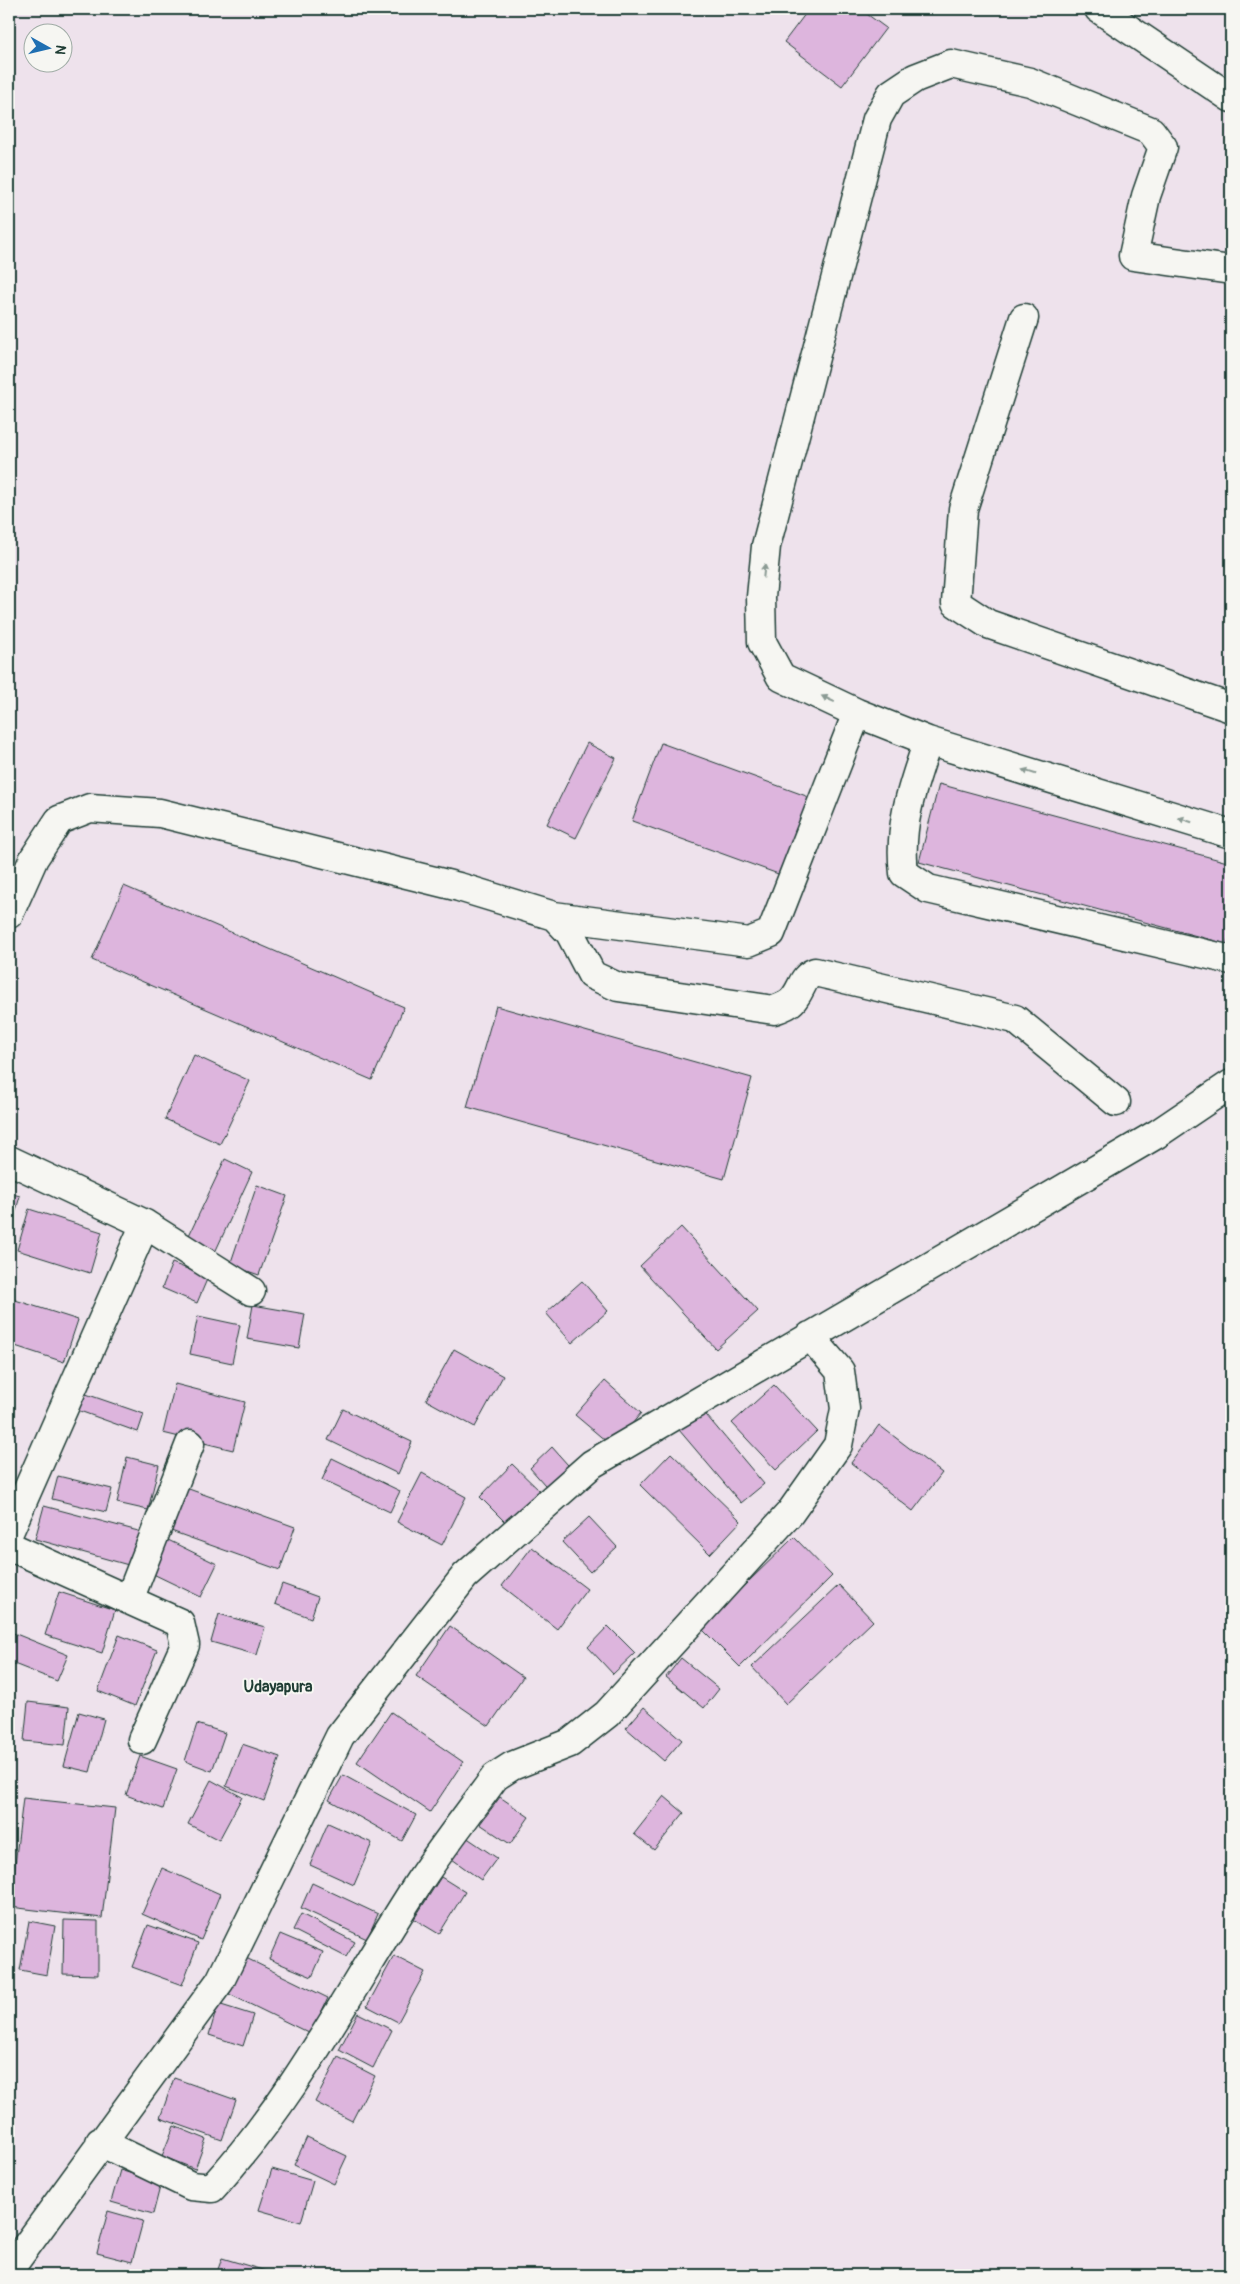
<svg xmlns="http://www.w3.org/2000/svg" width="1240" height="2284" font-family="Pangolin,sans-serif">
<rect width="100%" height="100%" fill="#eee2ec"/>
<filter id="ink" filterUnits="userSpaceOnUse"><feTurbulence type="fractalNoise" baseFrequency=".02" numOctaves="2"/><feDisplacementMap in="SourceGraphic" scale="10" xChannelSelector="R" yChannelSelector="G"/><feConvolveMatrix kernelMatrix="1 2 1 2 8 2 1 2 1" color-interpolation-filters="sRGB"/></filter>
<g filter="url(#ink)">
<path fill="#ddb5dd" stroke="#1f3d34" d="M809,9H860L886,28L842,86L784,42Z
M587,743L616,758L576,838L547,824Z
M661,743L809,797L781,875L632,821Z
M939,784L1231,863V929L1227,944L919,862Z
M124,886L404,1007L372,1080L92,960Z
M496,1006L752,1078L724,1179L467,1107Z
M194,1055L250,1081L220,1144L165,1119Z
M225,1159L252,1172L211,1261L183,1248Z
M257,1185L287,1196L259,1275L230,1265Z
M9,1193L20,1196L9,1235Z
M29,1209L102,1232L90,1273L17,1250Z
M681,1227L758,1311L716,1349L640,1266Z
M172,1263L208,1277L197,1303L162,1288Z
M582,1281L608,1311L572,1343L546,1313Z
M9,1298L78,1320L64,1362L9,1344Z
M253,1305L305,1314L299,1348L247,1339Z
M198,1316L240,1325L232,1363L190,1354Z
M454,1349L503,1376L475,1427L426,1400Z
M605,1381L641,1413L613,1447L575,1415Z
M175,1384L245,1402L233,1450L163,1433Z
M774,1385L817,1431L776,1470L732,1423Z
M83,1393L144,1414L138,1432L77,1410Z
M343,1409L412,1442L398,1474L328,1440Z
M702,1410L764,1484L741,1503L679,1430Z
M879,1425L942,1473L913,1511L851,1463Z
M552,1447L575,1473L552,1493L530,1468Z
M671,1453L741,1521L710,1554L640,1485Z
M127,1457L159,1465L148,1510L117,1503Z
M332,1458L400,1491L390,1512L322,1480Z
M512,1464L542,1493L510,1527L480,1497Z
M422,1473L466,1497L442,1545L397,1522Z
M58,1476L112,1489L106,1512L52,1499Z
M186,1488L295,1527L280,1570L171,1531Z
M44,1506L142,1532L132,1566L35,1539Z
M589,1517L617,1547L590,1572L562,1542Z
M794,1537L832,1576L740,1667L701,1628Z
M166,1539L217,1564L201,1597L149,1572Z
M532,1547L587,1589L557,1629L502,1586Z
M282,1584L318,1597L311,1618L275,1604Z
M839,1585L873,1621L786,1704L752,1667Z
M59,1592L115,1610L102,1653L45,1635Z
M219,1614L265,1627L257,1655L211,1642Z
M450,1626L523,1677L489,1726L416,1676Z
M608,1626L635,1653L613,1674L588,1647Z
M11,1632L68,1655L57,1681L9,1662V1637Z
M119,1635L157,1650L135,1706L98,1691Z
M681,1658L719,1689L704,1708L666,1677Z
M28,1702L69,1707L65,1745L24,1741Z
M644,1707L682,1740L664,1761L626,1728Z
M79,1712L104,1719L90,1772L64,1766Z
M391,1712L463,1762L430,1812L357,1762Z
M197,1724L225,1733L212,1771L185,1761Z
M242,1744L280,1757L264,1801L226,1786Z
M140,1756L177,1769L163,1809L126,1795Z
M343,1775L416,1815L402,1841L329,1800Z
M211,1780L242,1797L219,1840L188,1824Z
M664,1796L684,1813L654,1850L634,1834Z
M500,1797L529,1817L510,1844L480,1824Z
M23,1798L115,1808L102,1918L10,1907Z
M328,1823L372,1843L354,1885L310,1865Z
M466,1837L497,1858L481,1880L452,1859Z
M162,1868L220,1894L201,1940L142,1914Z
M441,1877L465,1892L439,1934L414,1919Z
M312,1883L378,1914L367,1939L301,1908Z
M301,1914L355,1942L346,1957L293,1930Z
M64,1920L98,1921V1975L63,1974Z
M29,1921L55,1926L47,1975L20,1970Z
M148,1925L198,1943L182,1985L132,1967Z
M280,1934L323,1952L312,1977L269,1959Z
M394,1956L425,1972L398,2022L367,2006Z
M244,1957L328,1998L311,2034L227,1993Z
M218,2004L253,2015L243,2046L209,2035Z
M358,2013L392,2030L373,2068L339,2050Z
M338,2057L375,2076L352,2121L315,2102Z
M174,2078L236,2100L222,2140L160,2118Z
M174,2126L206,2139L195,2169L162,2156Z
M307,2137L347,2156L334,2184L294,2165Z
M272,2169L313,2181L301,2222L259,2210Z
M120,2170L161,2183L153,2214L111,2202Z
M108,2211L143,2221L132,2262L97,2253Z
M222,2258L276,2274L275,2275H216Z"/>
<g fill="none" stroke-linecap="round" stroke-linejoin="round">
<defs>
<path id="minor" d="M1099,9L1231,98
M1231,270L1133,256L1146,196L1163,147L1151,131L1030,82L951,64L915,78L891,94L877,119L766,546L761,597L762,642L781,677L857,713L928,741L1231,834
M1024,318L963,509L956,603L988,624L1231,708
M928,741C913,785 898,825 904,873L928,889L1231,960
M9,914L34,858L59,820L90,808L160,813L459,887L554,916L570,933L592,975L618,987L774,1010C782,1007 790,1005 795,997C803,987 802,977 815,972L1015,1019L1116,1102
M554,916L749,942L771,933L857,713
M9,1160L145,1224L251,1291
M9,1532L145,1224
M9,1546L180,1623L185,1645L142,1740
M129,1600L190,1444
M100,2142L191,2186L212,2188C295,2098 351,1987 417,1885C441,1848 469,1813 495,1777L512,1766L570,1743L607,1714L790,1513L838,1445L845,1409L840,1371L810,1336
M9,2270L220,1981L340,1736L465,1576L592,1464L1157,1134L1231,1084"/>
</defs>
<use href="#minor" stroke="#1f3d34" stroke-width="31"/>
<use href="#minor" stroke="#f6f6f2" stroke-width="28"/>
</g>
<defs><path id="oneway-solid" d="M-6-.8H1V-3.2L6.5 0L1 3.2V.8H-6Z" transform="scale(1.25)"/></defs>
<g fill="#8a9a93">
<use href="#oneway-solid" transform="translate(764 571) rotate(-84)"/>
<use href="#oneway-solid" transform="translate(828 699) rotate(-155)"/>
<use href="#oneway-solid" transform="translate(1029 772) rotate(-163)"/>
<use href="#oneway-solid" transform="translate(1185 820) rotate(-163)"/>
</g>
</g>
<g text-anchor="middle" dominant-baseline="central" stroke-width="4" stroke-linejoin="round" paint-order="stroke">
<g font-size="16" font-weight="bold" fill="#1f3d34" stroke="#f6f6f2">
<text x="278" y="1687">Udayapura</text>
</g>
</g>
<rect width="1240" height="2284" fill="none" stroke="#f6f6f2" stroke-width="30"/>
<rect x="15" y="15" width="1210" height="2254" fill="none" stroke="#1f3d34" stroke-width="2" filter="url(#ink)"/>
<g transform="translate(48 48) rotate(98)"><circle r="24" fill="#f6f6f2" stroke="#a0aca6"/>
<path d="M0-4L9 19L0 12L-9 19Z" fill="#1f6fb2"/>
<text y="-8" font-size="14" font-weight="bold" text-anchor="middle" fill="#1f3d34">N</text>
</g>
</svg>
